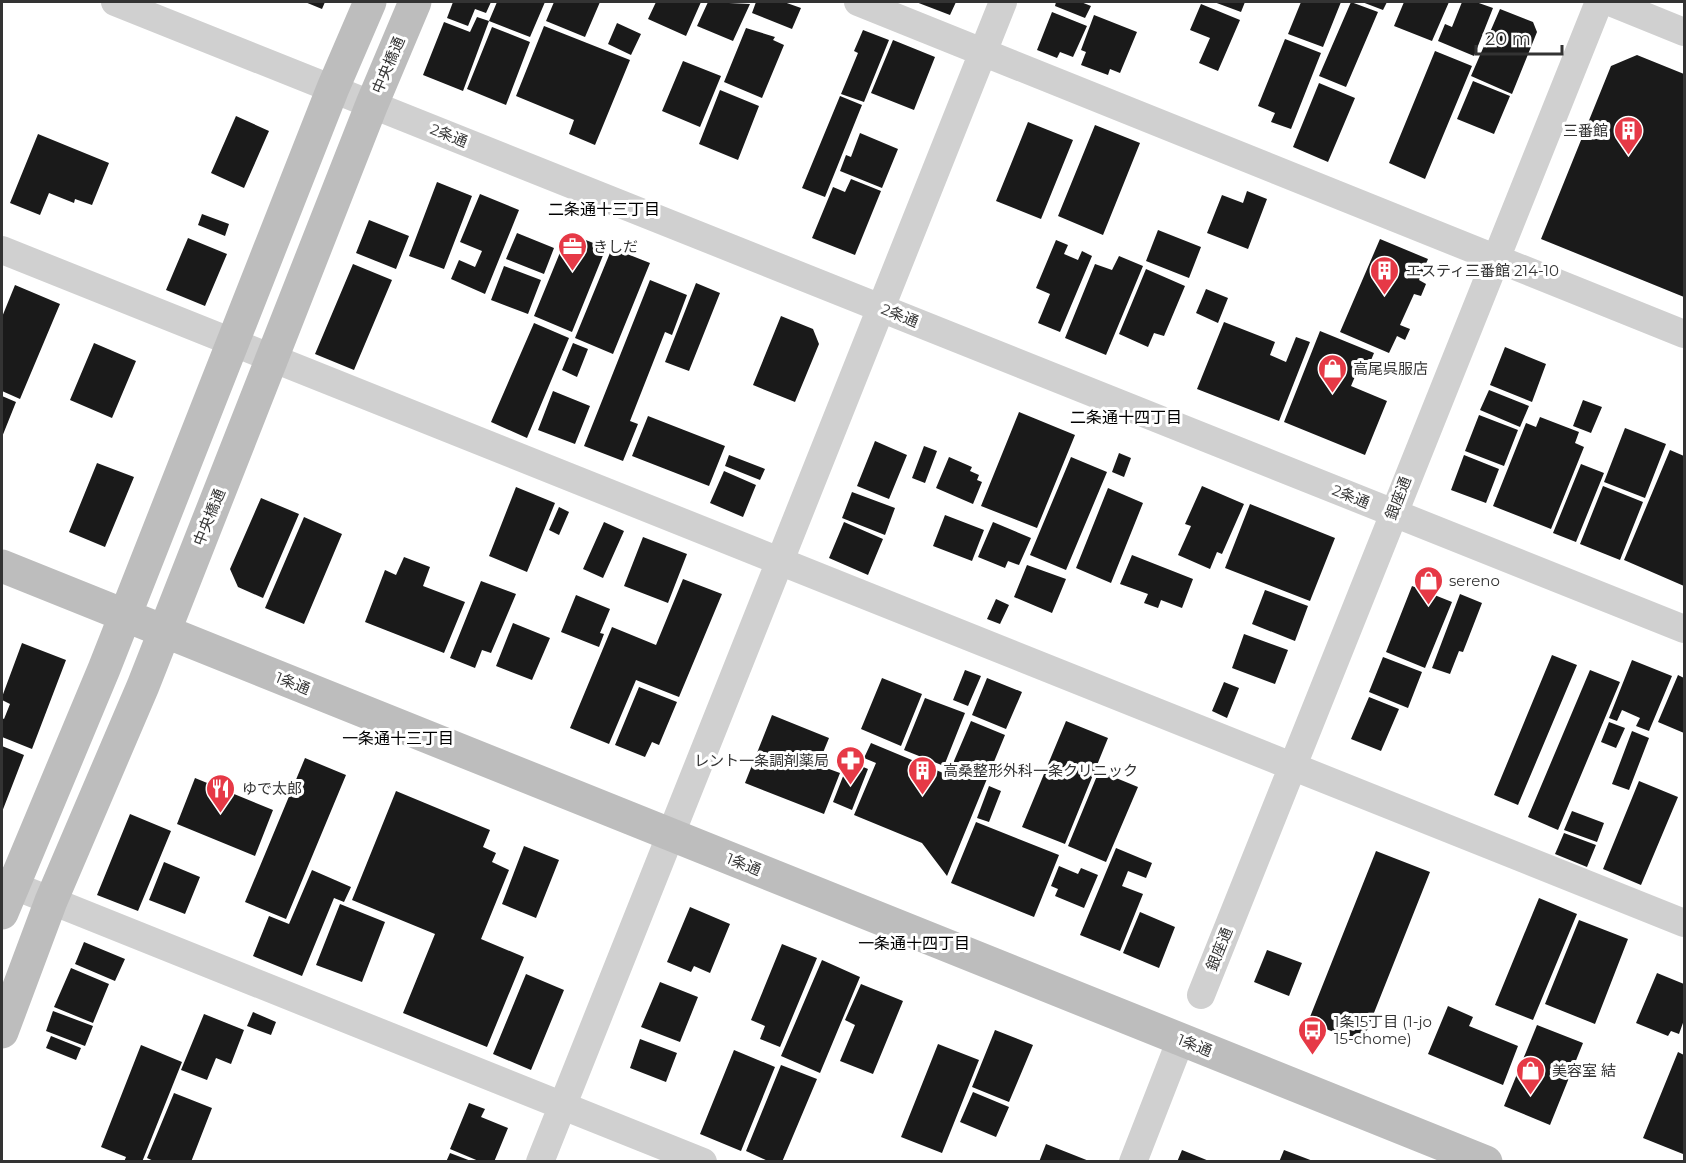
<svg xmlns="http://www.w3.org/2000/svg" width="1686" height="1163" font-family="Montserrat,'Noto Sans JP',sans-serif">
<rect width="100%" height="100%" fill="#fff"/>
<path fill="#1a1a1a" d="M305,2H325L322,9Z
M453,2H491L486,13L475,9L468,26L447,18Z
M497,2H545L530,37L489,21Z
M554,2H600L585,37L546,21Z
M656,2H701L686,36L648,19Z
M708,2L750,4L733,41L697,26Z
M756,2H784L801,8L792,29L752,13Z
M916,2H956L950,15Z
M1056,2H1081L1091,6L1085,18L1055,6Z
M1214,2H1245L1241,12Z
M1301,2H1341L1323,47L1288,34Z
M1351,2L1378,12L1346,87L1319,76Z
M1362,2H1387L1383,10Z
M1404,2H1449L1432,41L1394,26Z
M1462,2H1476L1493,8L1474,56L1438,41L1445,24L1452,27Z
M1201,4L1240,20L1218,71L1199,63L1210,38L1190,30Z
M1500,9L1533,22L1537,32L1512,94L1471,76Z
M1052,12L1087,26L1073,57L1060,52L1057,58L1037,50Z
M1094,15L1137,32L1120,73L1110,69L1108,75L1081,65L1086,52L1081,50Z
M477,17L489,21L463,91L423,75L444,22L470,32Z
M617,23L641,34L631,55L608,44Z
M544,26L630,60L595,145L569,134L574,120L516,96Z
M492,27L530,42L506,105L467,89Z
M746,28L775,37L773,40L784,45L762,98L724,82Z
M863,30L889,40L864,102L841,94L858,53L854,51Z
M1285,39L1321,53L1291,129L1271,122L1275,113L1258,106Z
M893,40L935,57L914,110L871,93Z
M1435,51L1472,66L1425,179L1389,163Z
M1637,55L1684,74V297L1541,239L1611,66Z
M683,61L721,76L700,127L662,111Z
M1473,81L1510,96L1494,134L1457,119Z
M1319,83L1355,98L1328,162L1293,147Z
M720,90L759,106L738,160L699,144Z
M840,96L862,105L825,197L802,188Z
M236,116L269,131L244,188L211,173Z
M1028,122L1073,140L1041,219L996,201Z
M1095,125L1140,143L1103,235L1058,216Z
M860,133L898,149L882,188L840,171L846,155L851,157Z
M38,134L109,163L92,205L75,199L74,203L49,193L40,215L10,203Z
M851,179L881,191L855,255L812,238L833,187L845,192Z
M437,182L472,196L444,269L409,256Z
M1247,191L1267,199L1248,249L1207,233L1222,195L1243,203Z
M480,194L519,210L485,294L451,279L459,260L475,267L482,251L460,242Z
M202,214L229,224L225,236L198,225Z
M369,220L409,236L396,269L356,253Z
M1158,230L1201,247L1189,278L1146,261Z
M517,233L554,248L544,274L506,259Z
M568,233L606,248L572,332L534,316Z
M188,238L227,254L205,306L166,290Z
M1380,239L1428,259L1419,280L1426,284L1421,296L1414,294L1400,325L1410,329L1405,340L1397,336L1389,353L1340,332Z
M1056,240L1068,245L1064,254L1078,260L1082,251L1092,256L1060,332L1038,323L1050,294L1036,288Z
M612,248L650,263L613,354L575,338Z
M1119,256L1143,266L1106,355L1065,338L1095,264L1112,270Z
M353,264L392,280L354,370L315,354Z
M504,266L541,280L528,314L491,300Z
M1146,269L1185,286L1164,336L1154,333L1148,347L1119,334Z
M650,280L687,295L672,335L665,332L630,421L638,424L623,461L584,446Z
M696,283L720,293L689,371L665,362Z
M15,285L60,304L20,399L2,391V317Z
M1206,289L1228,298L1218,323L1196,313Z
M781,316L813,329L819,344L795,402L753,385Z
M1224,322L1275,342L1270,355L1286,362L1296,337L1310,342L1279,421L1197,389Z
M534,323L569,338L527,438L491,422Z
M1320,331L1374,353L1367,370L1359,367L1351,386L1387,401L1365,455L1284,422Z
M94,343L136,361L112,418L70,400Z
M573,343L588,349L577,377L562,370Z
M1505,347L1546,364L1532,402L1490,385Z
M1489,390L1529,406L1520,427L1480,410Z
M553,391L590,406L575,444L538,430Z
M2,396L16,402L2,437Z
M1583,400L1602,407L1591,433L1573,426Z
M1019,412L1075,435L1037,528L981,506Z
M1479,415L1518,430L1504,466L1465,451Z
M648,416L725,446L709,486L632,456Z
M1540,417L1579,432L1575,443L1584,447L1551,529L1493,506L1526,423L1536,427Z
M1625,428L1666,444L1645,498L1604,482Z
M875,441L907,455L889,499L857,486Z
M924,446L937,451L925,483L912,478Z
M1670,450L1684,456V586L1624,560Z
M1119,453L1131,458L1124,477L1112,472Z
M729,455L765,469L760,480L725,466Z
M1464,455L1499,469L1486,503L1451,490Z
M949,457L972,467L970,471L979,475L977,480L982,482L973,504L936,488Z
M1071,457L1107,472L1066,570L1030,555Z
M97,463L134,477L105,547L69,532Z
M1581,464L1604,473L1576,542L1553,533Z
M724,471L756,485L743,517L710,503Z
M1202,486L1244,504L1222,554L1217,552L1210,569L1178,555L1191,526L1185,524Z
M1603,486L1643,502L1620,560L1580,544Z
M516,487L555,503L527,572L489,556Z
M1108,488L1143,503L1111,583L1076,568Z
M852,492L895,508L885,535L842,518Z
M261,498L299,514L263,598L238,587L230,569Z
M1250,504L1335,538L1310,601L1225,568Z
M559,507L569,512L559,535L549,530Z
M945,515L984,530L972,561L933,546Z
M304,517L342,534L304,624L265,608Z
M604,522L624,531L603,578L583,569Z
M844,522L883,539L868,575L829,558Z
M993,522L1031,538L1019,565L1008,561L1005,568L978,557Z
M643,537L687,554L668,603L624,586Z
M1132,555L1193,579L1182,608L1161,600L1158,608L1144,603L1148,594L1120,584Z
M404,557L430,567L423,586L465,602L444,653L365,622L385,570L396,575Z
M1027,565L1066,579L1052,613L1014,597Z
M683,579L722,594L679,697L636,680L609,744L570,728L612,627L656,645Z
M481,581L516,594L491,653L482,650L475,668L450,658Z
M1412,586L1452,602L1425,668L1386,652Z
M1265,590L1308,606L1295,641L1252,624Z
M1460,594L1482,603L1463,652L1459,651L1450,674L1432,668Z
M576,595L610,609L600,633L604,634L599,647L561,632Z
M996,599L1009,605L1000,624L987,619Z
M513,623L550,638L532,680L496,666Z
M1244,634L1288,650L1275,684L1232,668Z
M22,643L66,660L32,749L2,737V718L4,719L10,704L2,700V697Z
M1552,655L1577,665L1518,805L1494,795Z
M1383,657L1422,672L1408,708L1369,692Z
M1632,660L1672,676L1649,731L1636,726L1640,718L1622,710L1617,721L1609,718Z
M965,670L981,676L968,706L953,700Z
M1590,670L1620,682L1558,830L1528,817Z
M1678,675L1684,678V733L1658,722Z
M882,678L922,694L901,746L861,729Z
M987,678L1022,692L1006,729L972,715Z
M1224,682L1239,688L1227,718L1212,711Z
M639,687L677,702L659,745L652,742L645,757L615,745Z
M1369,697L1399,709L1381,751L1351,739Z
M925,698L965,713L944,766L904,750Z
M772,715L829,738L818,765L840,773L824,814L745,783Z
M971,721L1005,735L947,876L922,843L854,815L876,763L864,758L871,743L948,775Z
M1066,721L1108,738L1065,844L1022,827Z
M1609,722L1625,728L1616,748L1601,742Z
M1632,731L1649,738L1629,790L1612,784Z
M2,746L24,755L2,812Z
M305,758L346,775L286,919L245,902Z
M849,761L868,769L852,810L833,802Z
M1099,771L1138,787L1106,862L1068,846Z
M195,778L273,810L255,856L177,824Z
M1639,781L1678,797L1641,885L1603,869Z
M989,786L1001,791L989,822L977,818Z
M396,791L490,830L483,847L496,853L492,862L509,870L481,939L524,957L487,1047L403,1013L435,934L352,900Z
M1572,811L1604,823L1597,842L1564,830Z
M130,814L171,831L138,911L97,895Z
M976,822L1059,855L1034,917L951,883Z
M1564,833L1596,845L1587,867L1555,854Z
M524,846L559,860L536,918L502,904Z
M1116,848L1152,863L1146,878L1128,871L1122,886L1143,894L1120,951L1080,935Z
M1376,851L1430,872L1362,1043L1308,1022Z
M164,862L200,877L185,914L149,900Z
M1059,866L1078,874L1081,868L1098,875L1084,908L1055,896L1058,889L1051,886Z
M312,870L351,887L344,902L334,898L302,976L253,956L269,916L289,924Z
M1539,898L1577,914L1533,1020L1495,1005Z
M340,904L385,922L362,982L316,965Z
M690,907L730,924L710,973L694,966L691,972L667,962Z
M1140,912L1175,927L1159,968L1123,953Z
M1579,920L1628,939L1595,1024L1545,1004Z
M84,942L125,959L115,981L75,964Z
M782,944L817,958L780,1047L760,1039L765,1026L751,1020Z
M1267,950L1302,963L1289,996L1254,982Z
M822,960L860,977L820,1073L781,1056Z
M71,968L109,984L93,1023L54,1007Z
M1657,973L1684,984V1020L1679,1034L1671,1031L1668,1036L1636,1023Z
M526,974L564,990L531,1070L493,1054Z
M660,982L698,997L680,1042L641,1027Z
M861,984L903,1001L873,1074L840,1061L855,1025L845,1020Z
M1448,1006L1473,1017L1469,1026L1518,1046L1503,1085L1428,1054Z
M53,1011L93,1026L85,1046L46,1031Z
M253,1012L276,1022L271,1035L247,1026Z
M204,1014L244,1030L231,1064L216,1058L207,1080L181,1070Z
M1537,1025L1583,1043L1550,1125L1504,1106Z
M995,1030L1033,1045L1009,1102L972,1087Z
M51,1036L81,1048L76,1060L46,1048Z
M640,1039L677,1053L666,1082L630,1068Z
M938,1044L979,1060L942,1153L901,1137Z
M141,1045L182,1062L142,1162H124L126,1157L101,1147Z
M734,1050L775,1067L741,1151L700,1134Z
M1678,1052L1684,1055L1683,1154L1643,1138Z
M781,1065L817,1079L782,1162H770L746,1151Z
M973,1092L1009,1107L996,1137L960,1122Z
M174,1093L212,1108L191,1162H156L147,1158Z
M469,1103L485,1109L481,1117L508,1128L494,1162H481L450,1149Z
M1046,1144L1089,1161V1162H1039Z
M1182,1150L1209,1161V1162H1177Z
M1284,1150L1313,1161V1162H1279Z
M450,1153L471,1161V1162H446Z"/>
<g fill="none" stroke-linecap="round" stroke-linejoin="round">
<path stroke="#d0d0d0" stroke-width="28" d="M115,2L1684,629
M858,2L1684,334
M1610,2L1684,32
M2,250L1684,923
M2,881L703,1162
M1201,995L1599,2
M540,1162L1003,2
M1133,1162L1181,1039"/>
<path stroke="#bdbdbd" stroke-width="33" d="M2,566L1486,1162
M2,913L104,669L333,88L370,2
M2,1032L51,901L143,686L372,104L415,2"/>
</g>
<defs>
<symbol id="building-pin" viewBox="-11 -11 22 30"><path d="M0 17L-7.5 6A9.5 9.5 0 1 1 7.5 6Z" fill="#e63946" stroke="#fff"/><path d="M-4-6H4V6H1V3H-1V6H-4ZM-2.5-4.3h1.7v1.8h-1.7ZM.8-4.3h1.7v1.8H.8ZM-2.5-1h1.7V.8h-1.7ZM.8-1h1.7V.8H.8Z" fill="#fff"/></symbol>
<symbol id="office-pin" viewBox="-11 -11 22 30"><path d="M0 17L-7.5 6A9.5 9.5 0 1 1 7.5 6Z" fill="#e63946" stroke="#fff"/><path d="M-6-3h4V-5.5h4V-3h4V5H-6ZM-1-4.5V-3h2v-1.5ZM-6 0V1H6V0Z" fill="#fff"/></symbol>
<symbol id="shop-pin" viewBox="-11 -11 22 30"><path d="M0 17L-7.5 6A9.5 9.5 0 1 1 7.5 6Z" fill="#e63946" stroke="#fff"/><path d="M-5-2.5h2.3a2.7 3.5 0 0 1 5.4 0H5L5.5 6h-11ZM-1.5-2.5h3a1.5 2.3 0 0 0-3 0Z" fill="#fff"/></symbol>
<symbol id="pharmacy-pin" viewBox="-11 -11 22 30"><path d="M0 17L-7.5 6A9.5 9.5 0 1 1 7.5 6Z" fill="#e63946" stroke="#fff"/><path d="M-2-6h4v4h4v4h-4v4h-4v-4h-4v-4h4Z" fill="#fff"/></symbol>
<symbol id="restaurant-pin" viewBox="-11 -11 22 30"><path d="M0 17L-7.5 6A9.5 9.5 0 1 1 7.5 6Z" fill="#e63946" stroke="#fff"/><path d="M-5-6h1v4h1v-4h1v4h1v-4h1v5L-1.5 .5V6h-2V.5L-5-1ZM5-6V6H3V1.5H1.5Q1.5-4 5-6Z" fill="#fff"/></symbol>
<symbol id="bus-pin" viewBox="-11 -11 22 30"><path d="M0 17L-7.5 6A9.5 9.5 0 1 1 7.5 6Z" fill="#e63946" stroke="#fff"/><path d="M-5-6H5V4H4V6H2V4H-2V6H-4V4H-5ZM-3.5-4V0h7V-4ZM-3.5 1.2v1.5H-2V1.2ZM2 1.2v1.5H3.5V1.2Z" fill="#fff"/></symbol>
</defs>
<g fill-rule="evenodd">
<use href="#building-pin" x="1612" y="114" width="33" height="45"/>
<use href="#office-pin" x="556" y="230" width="33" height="45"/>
<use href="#building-pin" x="1368" y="254" width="33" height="45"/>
<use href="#shop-pin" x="1316" y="352" width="33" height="45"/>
<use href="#shop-pin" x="1412" y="564" width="33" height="45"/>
<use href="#pharmacy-pin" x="834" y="744" width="33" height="45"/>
<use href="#building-pin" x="906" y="754" width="33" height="45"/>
<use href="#restaurant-pin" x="204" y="772" width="33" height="45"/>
<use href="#bus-pin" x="1296" y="1014" width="33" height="45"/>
<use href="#shop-pin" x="1514" y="1054" width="33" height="45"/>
</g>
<g text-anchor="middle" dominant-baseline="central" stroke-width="6" stroke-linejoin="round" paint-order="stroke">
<g font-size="15" fill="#333" stroke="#fff">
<text transform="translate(388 65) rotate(-67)">中央橋通</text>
<text transform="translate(449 135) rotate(22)">2条通</text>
<text transform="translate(900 315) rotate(22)">2条通</text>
<text transform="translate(1351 496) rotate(22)">2条通</text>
<text transform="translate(1398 498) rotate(-69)">銀座通</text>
<text transform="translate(209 517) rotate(-68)">中央橋通</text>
<text transform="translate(293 683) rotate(22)">1条通</text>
<text transform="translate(744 864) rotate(22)">1条通</text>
<text transform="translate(1219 949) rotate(-68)">銀座通</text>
<text transform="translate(1195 1045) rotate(22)">1条通</text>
</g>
<g font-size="15" fill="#333" stroke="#fff" text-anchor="start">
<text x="1608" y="130" text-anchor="end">三番館</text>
<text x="593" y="246">きしだ</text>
<text x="1406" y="270">エスティ三番館 214-10</text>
<text x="1353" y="368">高尾呉服店</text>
<text x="1449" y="580">sereno</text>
<text x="829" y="760" text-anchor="end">レント一条調剤薬局</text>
<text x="943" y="770">高桑整形外科一条クリニック</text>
<text x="242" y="788">ゆで太郎</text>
<text x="1334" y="1021">1条15丁目 (1-jo<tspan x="1334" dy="17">15-chome)</tspan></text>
<text x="1552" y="1070">美容室 結</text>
</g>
<g font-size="16" fill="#000" stroke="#fff">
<text x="604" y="209">二条通十三丁目</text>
<text x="1126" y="417">二条通十四丁目</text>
<text x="398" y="738">一条通十三丁目</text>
<text x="914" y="943">一条通十四丁目</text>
</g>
</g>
<rect width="1686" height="1163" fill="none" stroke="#333333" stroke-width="6"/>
<path d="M1476 45v9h86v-9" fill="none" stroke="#333333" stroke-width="3"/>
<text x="1485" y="45" font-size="18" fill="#333333" stroke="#ffffff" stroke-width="4.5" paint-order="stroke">20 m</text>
</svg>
